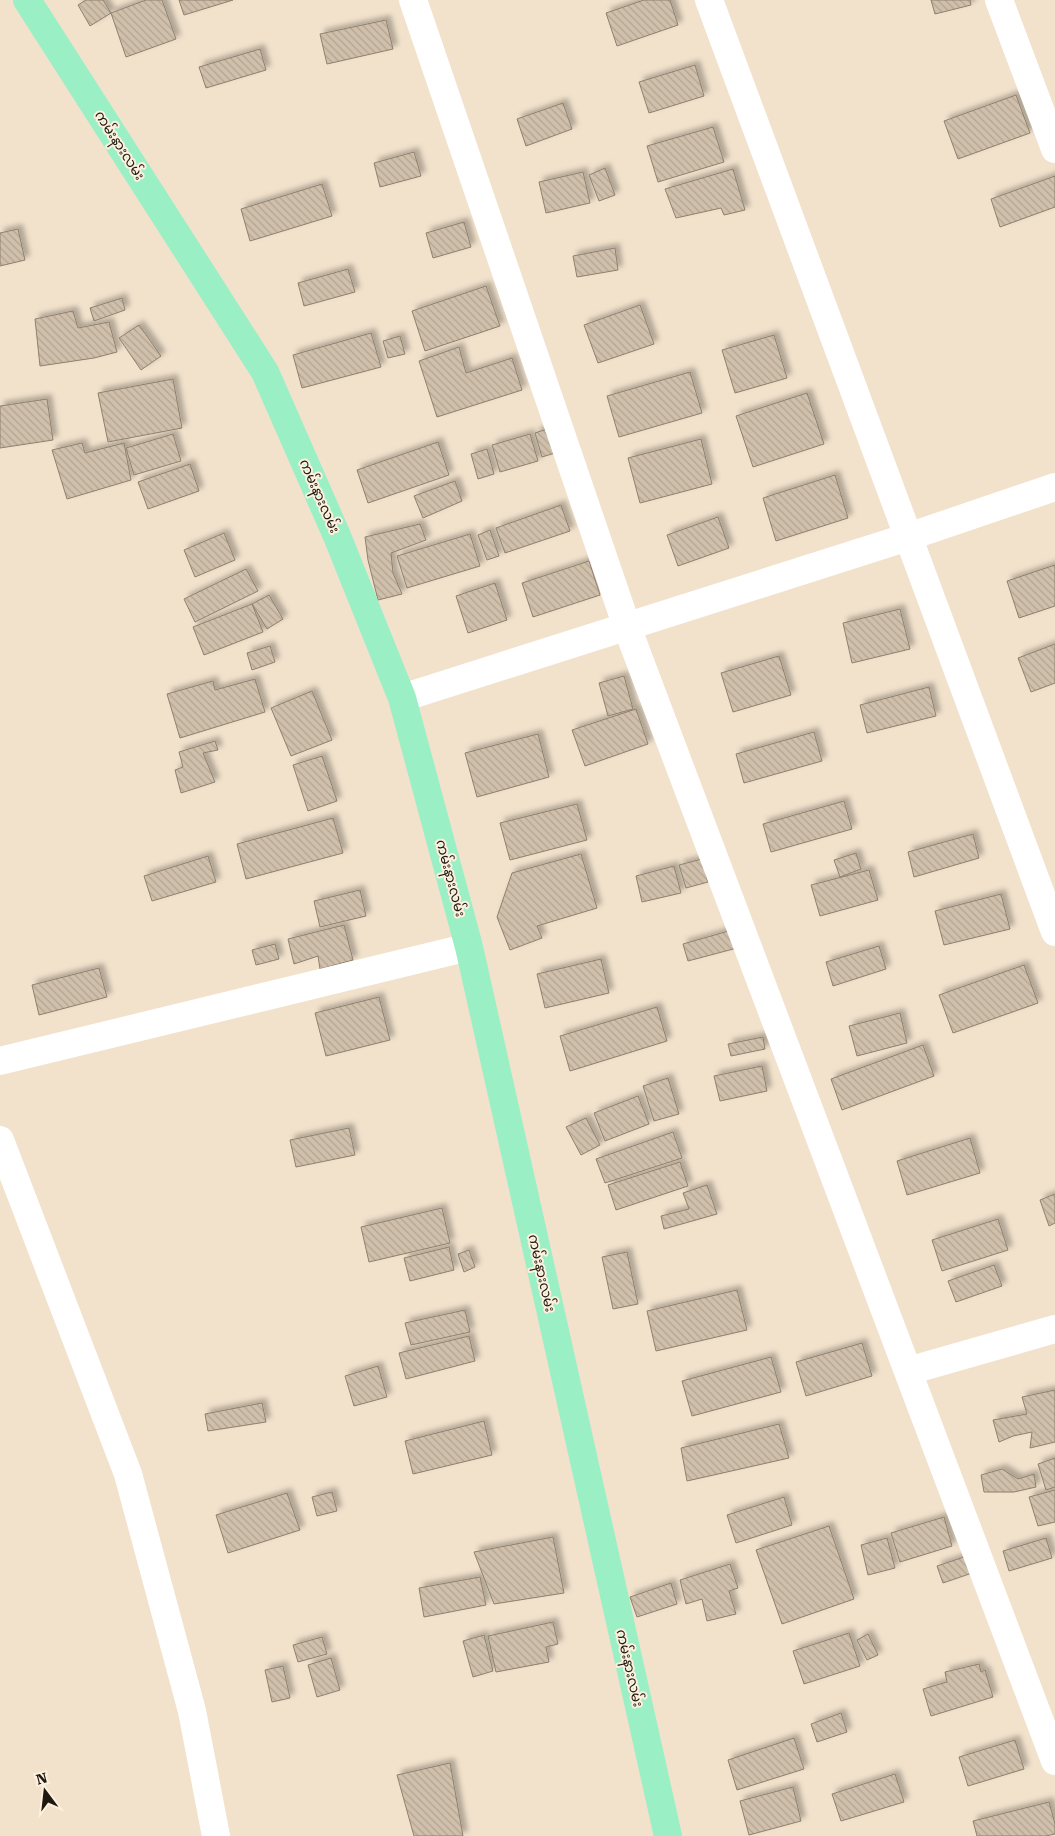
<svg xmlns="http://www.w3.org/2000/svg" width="1055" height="1836" font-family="'Roboto Serif','Noto Sans Myanmar',serif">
<defs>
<pattern id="building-back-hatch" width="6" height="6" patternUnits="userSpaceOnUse" patternTransform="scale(1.25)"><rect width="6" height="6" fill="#d0c0ab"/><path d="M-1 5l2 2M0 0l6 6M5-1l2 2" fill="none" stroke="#b2a492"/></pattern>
<filter id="shadow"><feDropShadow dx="4.5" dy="-4.5" stdDeviation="2.5" flood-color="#0004"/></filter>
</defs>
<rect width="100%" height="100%" fill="#f2e2cc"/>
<path fill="url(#building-back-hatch)" stroke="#8f806c" filter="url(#shadow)" d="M86,0H103L111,13L90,26L78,5Z
M146,0H162L176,39L126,57L111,13Z
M179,0H233L184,15Z
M644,0H670L678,25L617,46L606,13Z
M931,0H970L971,5L935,14Z
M386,20L393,49L327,64L320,34Z
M260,49L266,70L206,88L199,67Z
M695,65L704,96L649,113L639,82Z
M1016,95L1030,133L958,159L944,121Z
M563,103L572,129L526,146L517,119Z
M713,127L724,162L658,182L647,146Z
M414,152L421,176L380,187L374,163Z
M605,168L615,195L599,201L589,175Z
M733,169L745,210L724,215L721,208L676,218L665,189Z
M583,172L590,203L546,213L539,182Z
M1055,176V207L1000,227L991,199Z
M322,184L332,216L250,241L241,209Z
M464,222L471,247L433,258L426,233Z
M18,229L25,260L0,266V233Z
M615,248L618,270L577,277L573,256Z
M348,269L355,292L304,306L298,283Z
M486,286L500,326L425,351L412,311Z
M122,298L125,310L94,321L90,308Z
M640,305L654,344L598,363L584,325Z
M73,311L78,328L109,322L117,352L94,358L40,366L35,319Z
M139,325L161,356L141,370L119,338Z
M371,333L381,367L302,388L293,355Z
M774,335L787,378L735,393L722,350Z
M400,336L405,354L388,358L383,341Z
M459,347L466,373L512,358L522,390L437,417L419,361Z
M690,372L702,413L619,437L607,396Z
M173,379L182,428L108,442L98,393Z
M807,393L824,444L753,467L736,416Z
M47,399L53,440L0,448V406Z
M547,429L555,453L542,457L535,433Z
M173,434L181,461L134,475L126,448Z
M530,434L538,461L500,472L492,445Z
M701,439L712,484L640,503L628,458Z
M438,442L449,475L368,503L357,470Z
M82,443L85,453L124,443L131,480L67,499L52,450Z
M487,449L494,474L478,479L471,454Z
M190,464L199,491L148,509L138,482Z
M835,475L848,518L776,541L763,498Z
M455,481L462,501L423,518L414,496Z
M561,505L570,531L505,553L496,528Z
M718,517L729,548L678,566L667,535Z
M420,524L426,540L391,553L393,573L402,594L378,600L368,560L365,537Z
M490,530L499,556L487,560L478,535Z
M224,533L235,560L195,577L184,550Z
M470,534L480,566L407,588L397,556Z
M589,561L600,595L533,617L522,583Z
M1055,565V606L1019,618L1007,581Z
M246,569L258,591L195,622L184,599Z
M495,583L507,620L468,633L456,596Z
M269,595L283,619L267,629L252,604Z
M252,604L263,632L204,655L193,627Z
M900,609L910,649L852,663L843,623Z
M1055,644V683L1031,692L1018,658Z
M270,646L275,662L252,670L247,653Z
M779,656L791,695L733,712L721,673Z
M624,676L633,709L608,716L599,683Z
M255,679L265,712L180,738L167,694L213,681L215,690Z
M929,687L936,716L867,733L860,705Z
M312,691L332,740L291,756L271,708Z
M636,709L648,744L585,766L572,730Z
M814,732L822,761L744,783L736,754Z
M538,734L549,777L477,797L465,753Z
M215,741L218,750L203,753L215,782L181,793L175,770L183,767L179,752Z
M322,756L337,801L308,811L293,765Z
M844,801L852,829L771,852L763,824Z
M577,804L587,840L510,860L500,823Z
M333,818L343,853L246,879L237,844Z
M973,834L979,858L914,877L908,852Z
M856,853L861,869L840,877L834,860Z
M581,854L597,908L537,926L542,938L510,950L497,917L512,873Z
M208,856L216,882L152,901L144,876Z
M702,859L708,882L686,888L679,865Z
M674,866L681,893L642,902L636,876Z
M869,870L878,900L820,916L811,885Z
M360,890L366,916L320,927L314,901Z
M1001,894L1010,929L944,945L935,911Z
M344,925L353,960L320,969L318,956L294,964L288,939Z
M732,930L737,948L688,961L683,944Z
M275,944L279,959L256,965L252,950Z
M879,946L886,969L833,986L826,962Z
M601,959L609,993L545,1008L537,974Z
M1024,965L1038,1003L953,1033L939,995Z
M99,968L107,997L39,1015L32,985Z
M379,997L390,1040L326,1056L315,1013Z
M657,1007L667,1041L570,1071L560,1036Z
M900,1013L907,1043L857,1056L849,1026Z
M763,1037L765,1049L731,1056L728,1044Z
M923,1045L934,1076L842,1110L831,1079Z
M762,1066L767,1091L720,1101L714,1076Z
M668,1078L679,1114L654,1121L643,1086Z
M638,1096L649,1124L605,1141L594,1113Z
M586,1118L600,1145L581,1155L566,1127Z
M349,1128L355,1155L296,1167L290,1140Z
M673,1132L682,1158L605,1183L596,1159Z
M970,1138L980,1173L907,1195L897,1161Z
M680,1162L688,1186L616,1210L608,1185Z
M707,1185L717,1214L664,1229L661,1216L689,1209L683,1193Z
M1055,1194V1223L1049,1226L1040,1200Z
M442,1208L450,1243L369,1262L361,1227Z
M998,1219L1008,1250L942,1271L932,1240Z
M449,1247L454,1270L410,1281L404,1258Z
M469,1250L475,1267L464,1272L458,1254Z
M627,1252L638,1304L613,1309L602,1257Z
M994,1265L1002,1286L956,1302L948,1281Z
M737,1290L747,1330L656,1351L647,1311Z
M465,1310L470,1332L411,1345L405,1323Z
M469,1336L475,1361L406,1379L399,1353Z
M862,1343L872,1376L806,1396L796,1362Z
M771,1357L781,1392L692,1416L682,1381Z
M378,1366L387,1397L354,1406L345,1376Z
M1055,1390V1442L1030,1448L1032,1432L1013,1436L999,1442L993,1420L1027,1414L1022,1397Z
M262,1403L266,1422L208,1431L205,1414Z
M484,1421L492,1455L413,1474L405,1441Z
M779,1424L789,1458L687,1481L681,1448Z
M1055,1458V1487L1046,1490L1038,1464Z
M1002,1469L1018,1479L1034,1474L1036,1487L1014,1492H984L981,1475Z
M1055,1490V1522L1038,1526L1029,1497Z
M332,1492L337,1511L317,1516L312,1497Z
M287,1493L300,1530L228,1553L216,1515Z
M784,1497L792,1525L736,1543L727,1515Z
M944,1517L952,1546L900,1562L891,1533Z
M829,1526L854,1599L782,1624L756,1550Z
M553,1537L564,1593L494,1604L474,1552Z
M887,1538L895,1568L868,1575L861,1545Z
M1046,1538L1052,1558L1009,1571L1003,1551Z
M970,1555L975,1572L943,1583L937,1566Z
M730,1564L738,1588L729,1591L736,1614L707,1621L702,1599L686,1604L680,1580Z
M480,1577L486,1605L424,1617L419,1588Z
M671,1583L677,1604L637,1617L630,1597Z
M553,1622L558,1644L546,1647L549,1662L496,1672L488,1636Z
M849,1633L860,1666L804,1684L793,1651Z
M868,1634L878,1655L867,1660L857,1640Z
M484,1635L493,1671L473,1677L463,1641Z
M322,1637L327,1654L298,1662L293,1645Z
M331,1658L340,1690L317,1697L308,1665Z
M979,1664L981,1672L985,1670L993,1697L931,1716L923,1689L947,1682L945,1672Z
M283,1666L290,1698L272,1702L265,1670Z
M841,1713L847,1732L817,1742L811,1724Z
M794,1738L804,1769L737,1790L728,1760Z
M1015,1740L1024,1769L968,1786L959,1757Z
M450,1763L463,1836H414L397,1775Z
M895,1774L904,1802L841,1821L832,1794Z
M793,1787L801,1821L749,1835L740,1801Z
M1049,1802L1055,1824V1834L1046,1836H977L973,1821Z"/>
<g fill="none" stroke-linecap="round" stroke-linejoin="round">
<path stroke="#fff" stroke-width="28" d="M413,0L627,627L1055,1761
M709,0L1055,932
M999,0L1055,149
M402,698L908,537L1055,487
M0,1061L469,947
M0,1140L128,1474L192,1711L216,1836
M908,1371L1055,1329"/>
<path stroke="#9aefc5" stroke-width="28" d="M27,0L265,372L337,536L402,698L469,947L668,1836"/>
</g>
<g text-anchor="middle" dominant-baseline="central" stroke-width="4" stroke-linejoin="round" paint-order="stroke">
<g font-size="14" fill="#1f1911" stroke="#fdf0de">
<text transform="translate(120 145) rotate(57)">ကမ်းနားလမ်း</text>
<text transform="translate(320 496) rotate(66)">ကမ်းနားလမ်း</text>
<text transform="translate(451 878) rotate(75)">ကမ်းနားလမ်း</text>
<text transform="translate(542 1273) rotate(77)">ကမ်းနားလမ်း</text>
<text transform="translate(630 1668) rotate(77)">ကမ်းနားလမ်း</text>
</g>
</g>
<g transform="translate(45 1791) rotate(345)" stroke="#fdf0de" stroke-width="4" paint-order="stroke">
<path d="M0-4L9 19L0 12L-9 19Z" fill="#1f1911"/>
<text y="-8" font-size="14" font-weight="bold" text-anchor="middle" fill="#1f1911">N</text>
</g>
</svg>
